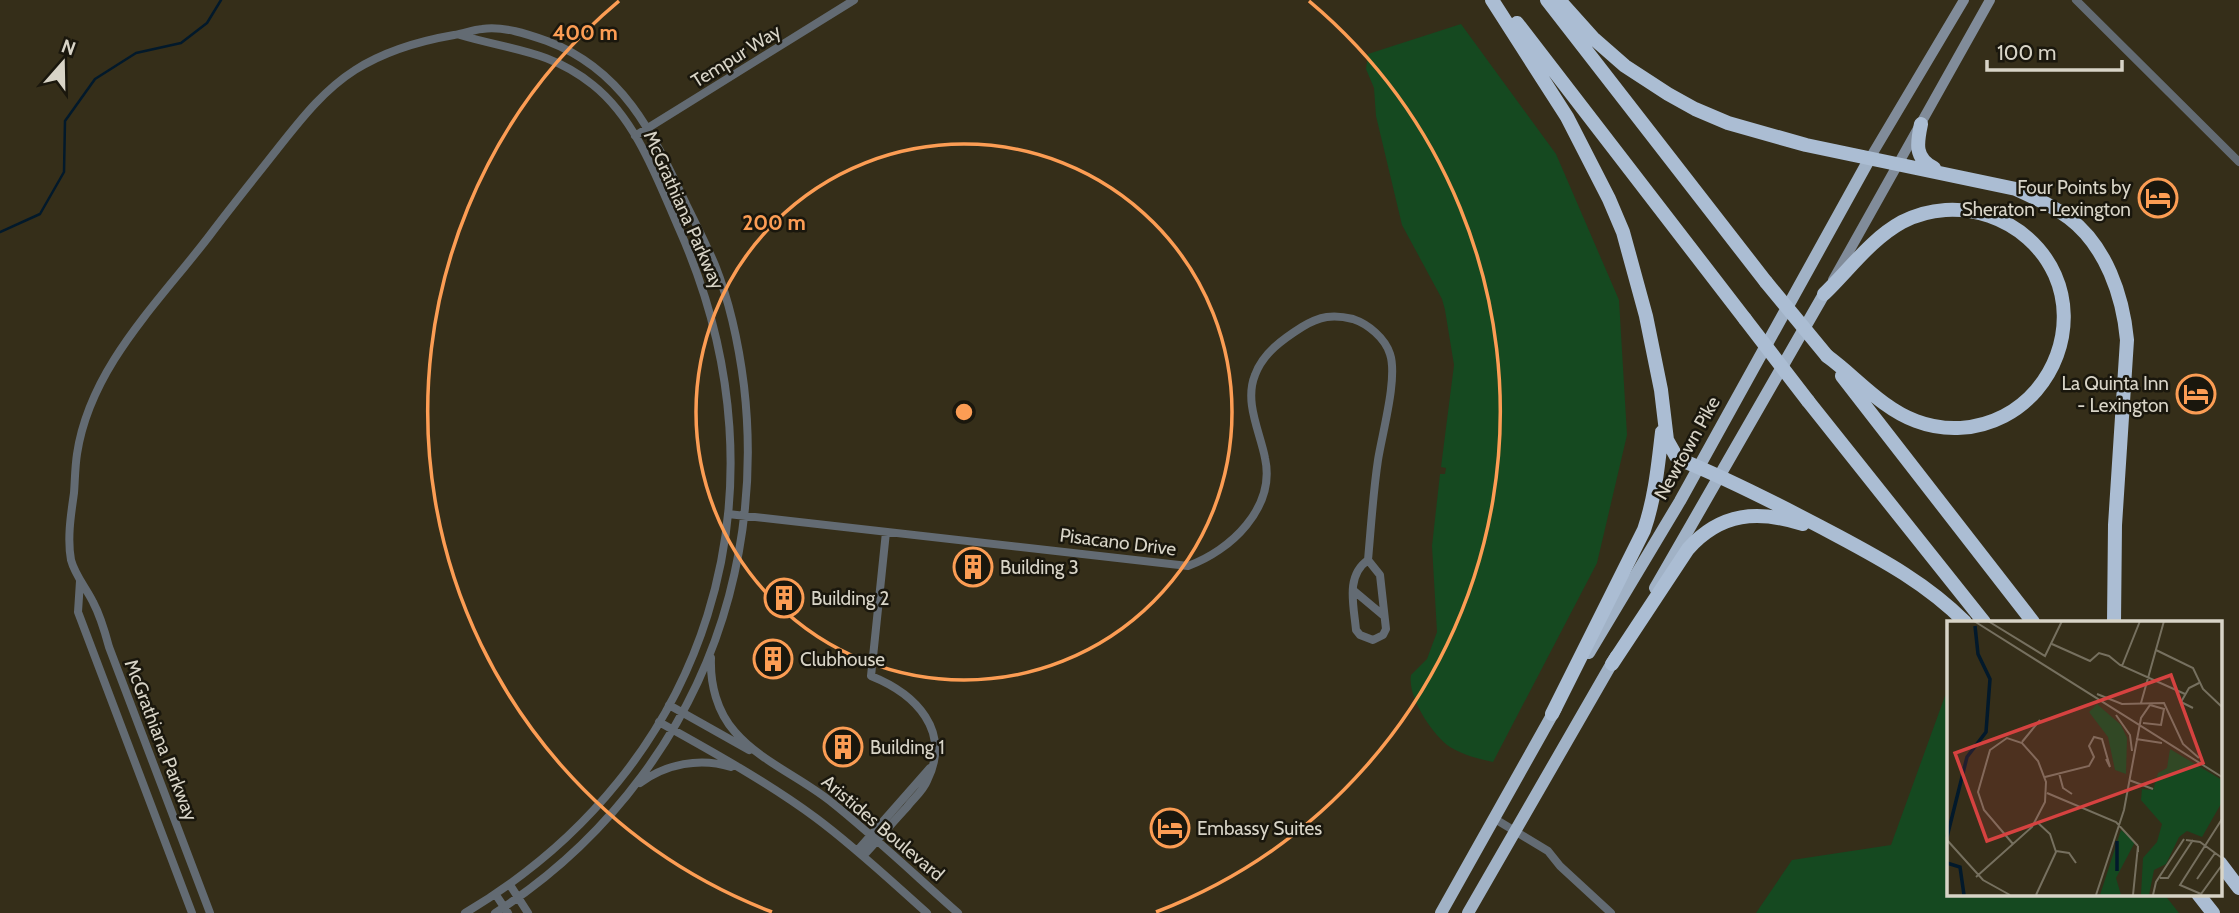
<svg xmlns="http://www.w3.org/2000/svg" width="2239" height="913" font-family="Cabin,sans-serif">
<rect width="100%" height="100%" fill="#352e19"/>
<path fill="#154920" d="M1461,24L1556,154L1619,300L1627,435L1597,563L1493,762C1479,759 1463,755 1450,747C1433,736 1407,697 1411,675L1427,659L1437,632L1432,546L1440,474H1445L1446,468L1441,467L1454,365L1445,310L1442,299L1402,225L1376,116L1374,88L1366,69L1368,54Z
M1948,695V894H2164L2179,913H1756L1792,860L1891,845L1945,696Z"/>
<g fill="none" stroke-linecap="round" stroke-linejoin="round">
<path stroke="#02192b" stroke-width="2.5" d="M0,232L40,214L64,172L65,121L95,79L136,53L181,43L207,23L221,0"/>
<path stroke="#636b73" stroke-width="8" d="M2076,0L2239,162
M460,35C510,50 550,50 593,85C637,120 658,181 680,231C795,491 710,768 465,913
M635,136L854,0
M728,514L1188,566C1230,551 1276,508 1265,458C1260,432 1244,402 1255,375C1263,353 1283,339 1302,327C1320,316 1333,314 1353,319C1368,324 1385,338 1390,354C1398,378 1382,434 1378,460C1373,493 1371,527 1368,560
M1368,560L1380,575L1386,629L1383,635L1373,640L1360,635L1356,630C1354,606 1345,576 1368,560Z
M80,581L78,612L192,913
M1353,590L1384,616
M711,658C710,684 717,712 735,732C760,761 800,777 830,801C874,836 916,876 958,913
M669,705L749,750
M659,722C713,752 767,782 816,818C855,847 891,881 927,913
M640,783C666,764 700,757 731,767
M1495,819L1548,851L1560,866L1611,913
M857,851L930,768
M863,856C878,840 892,823 907,807C913,799 923,791 927,781C952,731 916,694 871,676L886,532
M510,885L528,913
M496,895L508,913
M210,913L109,647C105,632 101,617 93,602C86,588 75,575 71,560C67,538 71,514 74,493C75,480 75,467 77,454C90,367 159,302 210,235C231,207 253,180 275,152C299,122 322,91 355,70C385,51 419,41 454,35C463,34 472,30 482,29C504,26 527,34 547,41C624,70 653,134 686,204C696,224 706,244 715,265C730,303 739,346 744,386C752,455 747,528 729,596C694,727 609,840 495,913"/>
<path stroke="#818c9a" stroke-width="10" d="M1870,158L1964,0
M1833,280L1990,0"/>
<path stroke="#a1b2c6" stroke-width="12" d="M1655,588L1824,294
M1589,653L1680,501L1870,158
M1441,913L1556,708
M1468,913L1616,656"/>
<path stroke="#abbdd3" stroke-width="14" d="M1492,0L1567,117L1609,199L1623,232L1646,316L1661,390L1667,440L1676,456L1686,462C1737,483 1787,509 1836,535C1883,560 1927,584 1965,622
M1547,0L1766,282
M1559,0L1593,38L1625,66L1668,94L1695,109L1728,123L1806,145L2016,189C2034,197 2053,206 2069,218C2106,246 2123,296 2127,340L2115,525L2114,622
M1517,23L1745,319
M1921,124C1917,143 1914,158 1934,168
M1824,294C1849,270 1871,239 1902,222C1957,193 2029,217 2055,275C2078,327 2054,390 2004,416C1977,430 1945,432 1916,421C1881,408 1856,377 1827,356
M1842,376L2033,622
M1808,401L1984,622
M1612,664L1688,549C1721,512 1758,510 1803,524
M1552,714L1644,530C1655,498 1658,466 1662,432
M2220,863L2239,888
M2198,894L2213,913"/>
<path stroke="#abbdd3" stroke-width="14" d="M1766,282L1827,356
M1745,319L1808,401"/>
</g>
<g fill="none" stroke="#fc9d54" stroke-width="3.5">
<circle cx="964" cy="412" r="268"/>
<path d="M772 912A536 536 0 0 1 619 1M1309 1A536 536 0 0 1 1156 912"/>
</g>
<defs>
<symbol id="hotel-ring" viewBox="-11 -11 22 22"><circle r="9.5" fill="#1a170d" stroke="#fc9d54" stroke-width="1.5"/><path d="M-6-4.5h1.5V1H6V5H4.5V3h-9V5H-6ZM-4 0a1.8 1.8 0 1 1 3.6 0ZM.5 0V-2.5h3Q6-2.5 6 0Z" fill="#fc9d54"/></symbol>
<symbol id="building-ring" viewBox="-11 -11 22 22"><circle r="9.5" fill="#1a170d" stroke="#fc9d54" stroke-width="1.5"/><path d="M-4-6H4V6H1V3H-1V6H-4ZM-2.5-4.3h1.7v1.8h-1.7ZM.8-4.3h1.7v1.8H.8ZM-2.5-1h1.7V.8h-1.7ZM.8-1h1.7V.8H.8Z" fill="#fc9d54"/></symbol>
</defs>
<g fill-rule="evenodd">
<use href="#hotel-ring" x="2136" y="176" width="44" height="44"/>
<use href="#hotel-ring" x="2174" y="372" width="44" height="44"/>
<use href="#building-ring" x="951" y="545" width="44" height="44"/>
<use href="#building-ring" x="762" y="576" width="44" height="44"/>
<use href="#building-ring" x="751" y="637" width="44" height="44"/>
<use href="#building-ring" x="821" y="725" width="44" height="44"/>
<use href="#hotel-ring" x="1148" y="806" width="44" height="44"/>
</g>
<g text-anchor="middle" dominant-baseline="central" stroke-width="5" stroke-linejoin="round" paint-order="stroke">
<g font-size="19" fill="#d8d4c7" stroke="#1a170d">
<text transform="translate(736 56) rotate(-32)">Tempur Way</text>
<text transform="translate(684 210) rotate(66)">McGrathiana Parkway</text>
<text transform="translate(1687 448) rotate(-61)">Newtown Pike</text>
<text transform="translate(1118 542) rotate(7)">Pisacano Drive</text>
<text transform="translate(161 740) rotate(69)">McGrathiana Parkway</text>
<text transform="translate(883 828) rotate(40)">Aristides Boulevard</text>
</g>
<g font-size="19" fill="#d8d4c7" stroke="#1a170d" text-anchor="start">
<text x="2131" y="187" text-anchor="end">Four Points by<tspan x="2131" dy="22">Sheraton - Lexington</tspan></text>
<text x="2169" y="383" text-anchor="end">La Quinta Inn<tspan x="2169" dy="22">- Lexington</tspan></text>
<text x="1000" y="567">Building 3</text>
<text x="811" y="598">Building 2</text>
<text x="800" y="659">Clubhouse</text>
<text x="870" y="747">Building 1</text>
<text x="1197" y="828">Embassy Suites</text>
</g>
</g>
<g transform="translate(1947 621)">
<rect width="275" height="275" fill="#352e19"/>
<path d="M150,83L174,104L180,117L179,153L168,149L161,116L142,91ZM223,128L275,159V181L255,216L240,210L232,216L219,243L207,249L202,274H194L196,237L210,221L215,203L194,179L195,168L206,169L211,152L220,147ZM174,209L188,221L169,257L174,274H153Z" fill="#154920"/>
<path fill="none" stroke="#02192b" stroke-width="3.5" d="M0,216L20,136L39,111L43,58L31,33L28,5M170,220V250M0,242L13,246L17,274"/>
<path fill="none" stroke="#76705f" stroke-width="2" d="M27,0L275,156M41,0L98,35L115,0M105,23L143,40L152,32L162,35L173,44L238,73M209,29L246,47L256,68L275,86M175,45L193,0M150,73L175,83L217,82L236,123L252,137M194,82L217,0M246,87L234,81L242,67L252,62M169,94L183,114L185,130M189,118L215,122M75,121L93,99M112,152L116,167L125,173M98,156L142,145L147,136L142,125L147,116L155,118L163,146L159,138M182,159L206,168M100,172L169,201L191,225M275,198L233,264L254,273L275,244M0,219L36,259L63,274M239,219L253,221L275,237M109,230L122,232L129,242M29,256L85,206L98,181L99,161L91,140L75,122L60,117L43,129L31,171L37,189L66,223M213,257H221L246,219M250,258L268,232M89,274L109,231L103,213L90,201M149,274L177,189L194,97L203,84L217,88L214,104L196,102M186,274L191,225V231M206,274L209,261L237,218"/>
<path fill="#d64240" fill-opacity="0.15" stroke="#d64240" stroke-width="3.5" d="M224,54L256,142L40,220L8,132Z"/>
<rect width="275" height="275" fill="none" stroke="#d8d4c7" stroke-width="3.5"/>
</g>
<circle cx="964" cy="412" r="10" fill="#fc9d54" stroke="#1a170d" stroke-width="3.5"/>
<g font-size="21" text-anchor="middle" font-weight="bold" fill="#fc9d54" stroke="#1a170d" stroke-width="5" stroke-linejoin="round" paint-order="stroke">
<text x="585" y="40">400 m</text>
<text x="774" y="230">200 m</text>
</g>
<g transform="translate(63 63) rotate(20)" stroke="#1a170d" stroke-width="5" paint-order="stroke">
<path d="M0-5L12 26L0 18L-12 26Z" fill="#d8d4c7"/>
<text y="-10" font-size="19" font-weight="bold" text-anchor="middle" fill="#d8d4c7">N</text>
</g>
<path d="M1987 60v10h135v-10" fill="none" stroke="#d8d4c7" stroke-width="3.5"/>
<text x="1997" y="60" font-size="21" fill="#d8d4c7" stroke="#1a170d" stroke-width="5" paint-order="stroke">100 m</text>
</svg>
